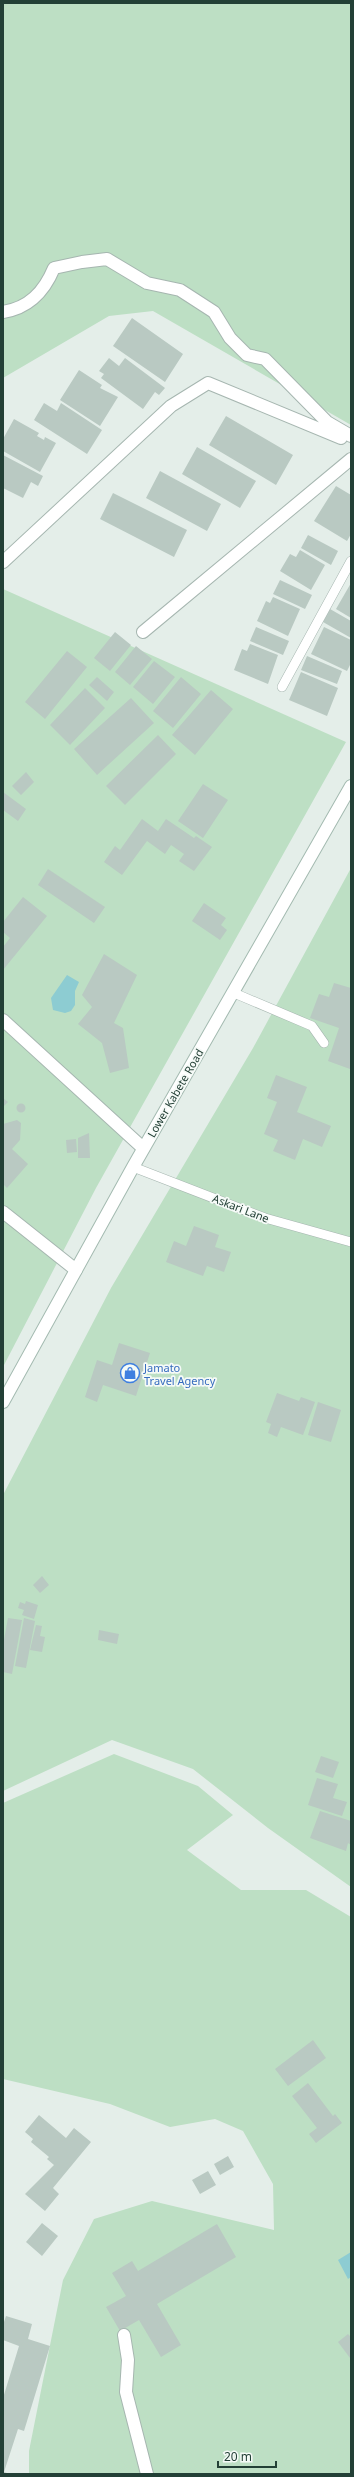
<svg xmlns="http://www.w3.org/2000/svg" width="354" height="2477" font-family="'Noto Sans',sans-serif">
<rect width="100%" height="100%" fill="#e4eee9"/>
<path fill="#bddfc4" d="M3,3H351V425L153,311L109,316L3,378Z
M3,589L346,742L96,1188L3,1367Z
M351,868V1887L268,1828L193,1769L112,1740L3,1791V1495L111,1288L253,1048Z
M114,1754L198,1786L233,1815L187,1850L241,1890H306L351,1917V2474H29V2451L63,2280L94,2219L152,2201L274,2230L273,2184L243,2131L215,2119L170,2127L110,2104L3,2079V1803Z"/>
<path fill="#8dccd2" d="M67,975L79,982L75,991V1005L71,1011L65,1013L53,1010L51,998Z
M351,2252V2277L348,2279L338,2260Z"/>
<path fill="#b9c9c2" d="M132,318L183,354L165,382L113,346Z
M109,358L119,366L125,358L165,388L159,395L155,392L143,409L101,378L104,374L99,371Z
M79,370L102,385L100,388L118,397L100,426L60,400Z
M44,403L57,411L61,403L102,430L87,454L34,420Z
M226,416L293,455L276,485L209,445Z
M14,419L39,433L37,436L44,440L45,437L56,443L40,472L3,451V439Z
M197,447L256,481L240,508L182,474Z
M3,455L43,476L38,486L31,482L23,498L3,488Z
M160,471L221,504L207,531L146,498Z
M336,486L351,495V534L347,541L314,521Z
M113,493L187,530L174,557L100,519Z
M308,535L338,551L331,565L301,548Z
M300,550L325,565L311,590L280,571L290,554L296,557Z
M280,580L312,595L305,609L273,594Z
M351,583V618L336,609Z
M273,597L300,609L288,636L257,621L266,601L270,603Z
M330,609L351,621V638L323,622Z
M256,627L289,641L283,655L250,641Z
M324,627L351,640V663L347,671L311,654Z
M115,632L131,645L110,671L94,658Z
M250,644L278,655L268,684L234,670L242,649L247,651Z
M136,646L152,659L130,685L115,672Z
M67,651L87,667L45,719L25,702Z
M307,656L342,671L337,684L301,670Z
M154,661L175,677L153,704L133,687Z
M301,672L338,688L327,716L289,700Z
M97,677L114,692L107,701L89,685Z
M181,677L201,694L173,728L153,711Z
M85,688L105,708L70,745L50,725Z
M211,690L233,709L195,755L172,735Z
M131,698L154,723L97,775L74,749Z
M158,735L176,754L125,805L106,786Z
M26,772L34,782L21,795L12,786Z
M203,784L228,800L203,838L178,821Z
M3,792L26,809L18,821L3,810Z
M142,819L158,831L166,819L194,838L196,836L212,847L194,871L179,861L184,854L171,845L165,854L147,841L122,875L104,862L115,846L120,850Z
M48,869L105,907L94,923L38,885Z
M23,897L47,916L3,970V947L10,938L3,932V922Z
M204,903L226,918L221,925L227,930L220,940L192,921Z
M104,954L137,975L114,1023L123,1028L129,1068L110,1073L102,1043L78,1024L92,1007L82,995Z
M334,983L351,988L350,1069L328,1061L339,1028L310,1018L319,994L329,997Z
M276,1075L307,1087L297,1112L331,1126L322,1147L303,1139L295,1160L273,1151L278,1140L264,1134L277,1102L267,1098Z
M3,1098L8,1102L4,1106L3,1118Z
M16.5 1108a4.5 4.5 0 1 1 9 0a4.5 4.5 0 1 1-9 0Z
M17,1120L21,1123L20,1140L12,1149L28,1164L7,1188L3,1184V1124Z
M89,1133L90,1158H78V1138Z
M76,1139L77,1152L67,1153L66,1140Z
M194,1226L219,1235L215,1247L231,1252L224,1272L207,1266L203,1276L166,1262L174,1241L186,1246Z
M119,1343L150,1353L136,1396L103,1385L97,1402L85,1397L97,1360L112,1365Z
M277,1393L299,1401L301,1397L315,1402L303,1435L281,1427L277,1437L268,1433L271,1424L266,1422Z
M318,1402L341,1410L331,1442L308,1435Z
M42,1576L49,1585L40,1593L33,1585Z
M26,1601L38,1605L34,1619L22,1615L24,1610L18,1608L20,1602L25,1604Z
M8,1618L22,1620L12,1674L3,1672V1645Z
M24,1618L35,1621L26,1668L15,1666Z
M36,1625L42,1626L40,1636L45,1637L42,1652L30,1650Z
M99,1630L119,1634L117,1644L98,1640Z
M321,1756L339,1762L333,1778L315,1772Z
M317,1778L338,1784L333,1798L347,1802L342,1816L308,1805Z
M320,1811L351,1821V1845L348,1843L346,1851L310,1838Z
M313,2040L326,2058L288,2086L275,2069Z
M308,2083L333,2116L335,2114L342,2123L316,2143L309,2134L317,2128L292,2096Z
M39,2115L66,2138L74,2128L91,2142L53,2188L59,2194L45,2211L25,2194L54,2165L47,2159L49,2157L31,2142L33,2139L25,2132Z
M228,2156L234,2167L220,2175L214,2164Z
M208,2171L216,2185L200,2194L192,2180Z
M42,2223L58,2236L42,2256L26,2242Z
M217,2224L236,2257L157,2304L181,2345L161,2357L139,2320L120,2331L106,2307L126,2296L112,2273L132,2261L138,2271Z
M6,2316L32,2324L28,2339L50,2346L24,2431L18,2429L4,2472L10,2474H3V2398L19,2346L3,2340V2325Z
M348,2334L351,2337L350,2358L338,2342Z"/>
<g fill="none" stroke-linecap="round" stroke-linejoin="round">
<defs>
<path id="lane" d="M282,687L351,561
M234,993L312,1026L324,1043
M133,1167L265,1218L351,1242"/>
<path id="street" d="M3,312C29,308 44,292 54,268L82,262L107,259L147,283L180,290L214,312L230,338L247,355L265,359L327,422L351,436
M3,562L171,406L208,383L341,438
M143,632L351,459
M3,1020L143,1148
M3,1212L76,1270
M124,2335L128,2360L126,2392L147,2474"/>
<path id="secondary" d="M3,1402L133,1167L351,786"/>
</defs>
<use href="#lane" stroke="#a6b6b0" stroke-width="10"/>
<use href="#street" stroke="#a6b6b0" stroke-width="14"/>
<use href="#secondary" stroke="#a3bab0" stroke-width="14"/>
<use href="#lane" stroke="#fff" stroke-width="9"/>
<use href="#street" stroke="#fff" stroke-width="12"/>
<use href="#secondary" stroke="#fff" stroke-width="12"/>
</g>
<defs>
<symbol id="shop-ring" viewBox="-11 -11 22 22"><circle r="9.5" fill="#f5faf7" stroke="#3f7fe0" stroke-width="1.5"/><path d="M-5-2.5h2.3a2.7 3.5 0 0 1 5.4 0H5L5.5 6h-11ZM-1.5-2.5h3a1.5 2.3 0 0 0-3 0Z" fill="#3f7fe0"/></symbol>
</defs>
<g fill-rule="evenodd">
<use href="#shop-ring" x="119" y="1362" width="22" height="22"/>
</g>
<g text-anchor="middle" dominant-baseline="central" stroke-width="3.5" stroke-linejoin="round" paint-order="stroke">
<g font-size="11" fill="#234036" stroke="#f5faf7">
<text transform="translate(175 1093) rotate(-60)">Lower Kabete Road</text>
<text transform="translate(241 1208) rotate(21)">Askari Lane</text>
</g>
<g font-size="11" fill="#366cbe" stroke="#f5faf7" text-anchor="start">
<text x="144" y="1367">Jamato<tspan x="144" dy="13">Travel Agency</tspan></text>
</g>
</g>
<rect width="354" height="2477" fill="none" stroke="#234036" stroke-width="8"/>
<path d="M218 2461v6h58v-6" fill="none" stroke="#234036" stroke-width="2"/>
<text x="224" y="2461" font-size="12" fill="#234036" stroke="#f5faf7" stroke-width="3" paint-order="stroke">20 m</text>
</svg>
